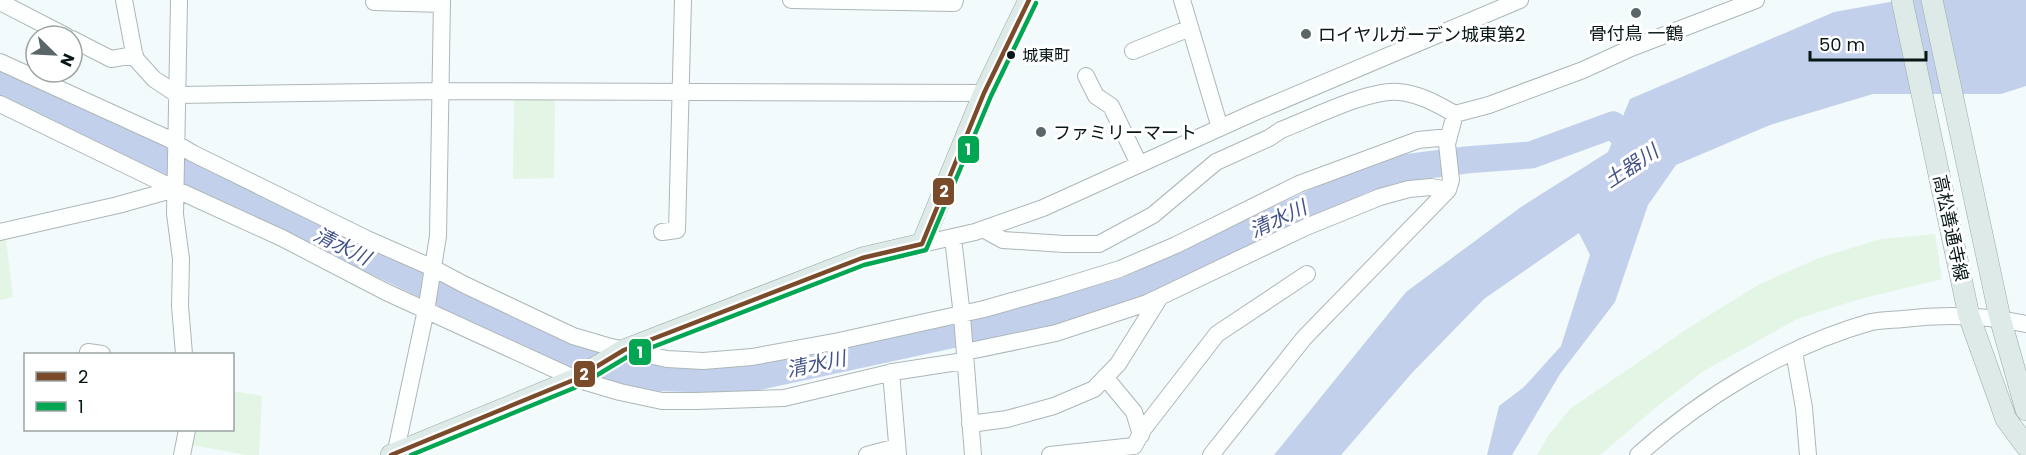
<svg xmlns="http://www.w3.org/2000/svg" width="2026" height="455" font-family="Poppins,'Noto Sans JP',sans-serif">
<rect width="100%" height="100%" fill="#f2fafb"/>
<path fill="#e3f5e5" d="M514,97H555L554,178L513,179Z
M1935,234L1942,279L1860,299L1797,319L1702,372L1654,409L1600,455H1537L1548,436L1570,409L1690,327L1760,284L1819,258L1881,239Z
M6,239L13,297L0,300V240Z
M233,391L262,396L259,455H247L192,445L196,430H232Z"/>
<path fill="#c3d0ec" d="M1901,0H2026V86L2001,94H1873L1770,125L1676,165L1648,205L1615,302L1560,374L1512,455H1487L1499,406L1524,387L1561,346L1590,255L1579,233L1484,299L1411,374L1341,455H1274L1406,292L1521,207L1608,152L1630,99L1834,12Z"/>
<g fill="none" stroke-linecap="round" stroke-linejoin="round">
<path stroke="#c3d0ec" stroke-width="27" d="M0,81L556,348L635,377L742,380L1038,316L1129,290L1364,179L1396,169L1466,160L1531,155L1613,125L1641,156"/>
<defs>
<path id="minor" d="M124,0L135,58L154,79L178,95L441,91L984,93
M179,0L175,214L181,259L180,306L184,354
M791,0L954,3L955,0
M1182,0L1220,128
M0,2L66,36
M374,2L442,4
M72,39L111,59L135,55
M1133,51L1190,28
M0,62L169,139L192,153L367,239L433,268L465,285L573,336L607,346L667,359L703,361L752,357L839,341L984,309L1055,289L1120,269L1176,245L1299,184L1418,140L1449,137
M1086,76L1096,96L1111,106L1139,164
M0,104L175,189L282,238L386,292L576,379L620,392L662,401H696L784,398L893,372L964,361
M983,229L1003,240L1064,244H1099L1153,215L1216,162L1269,138L1281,130C1310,119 1371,88 1399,92C1420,94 1437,104 1455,114
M0,232L118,205L175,189
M662,232L677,230L683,0
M953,238L962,316L973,455
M922,244L975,232L1043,208L1255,112L1520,0
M88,352L102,354
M965,352L1056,333L1147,303L1306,227L1380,197L1409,189L1431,187L1448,190
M1794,352L1804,408L1808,455
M891,372L898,455
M1105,377L1134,412L1141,435
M970,424L1007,419L1054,406L1094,389L1118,364L1160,297
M182,455L187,430
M395,455L427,305L438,236L442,0
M867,455L897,447
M1050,455L1134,446L1144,428L1217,334L1307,274
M1211,455L1304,338L1448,190L1451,180L1447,144L1455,114L1489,105L1583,70L1631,48L1756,0
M1638,455C1704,396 1786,346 1871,322C1882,320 1893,320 1903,319C1945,314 1985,315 2026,324"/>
<path id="major" d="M1902,0L1969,316L2006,419L2026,446
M1932,0L2000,318L2026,410
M391,455L576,379L624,350L862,258L922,244L984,93L1029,0"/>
</defs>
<use href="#minor" stroke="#adb7b8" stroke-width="18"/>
<use href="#major" stroke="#94aba8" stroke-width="22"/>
<use href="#minor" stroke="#fdfefe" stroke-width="16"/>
<use href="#major" stroke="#deeae7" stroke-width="21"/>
<defs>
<path id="bus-1" d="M391,455L576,379L624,350L862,258L922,244L984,93L1029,0"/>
<path id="bus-2" d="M411,455L579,386L627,357L864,265L926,250L991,96L1036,3"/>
</defs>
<use href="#bus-1" stroke="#fff" stroke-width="9"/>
<use href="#bus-2" stroke="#fff" stroke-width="9"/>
<use href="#bus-1" stroke="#7a4b2a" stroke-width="4.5"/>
<use href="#bus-2" stroke="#00a651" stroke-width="4.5"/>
</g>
<g fill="#5a6667" stroke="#fff" stroke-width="2">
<circle cx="1636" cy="13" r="6"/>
<circle cx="1306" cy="34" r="6"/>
<circle cx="1041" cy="132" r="6"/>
</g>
<circle fill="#081617" stroke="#fff" stroke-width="2" cx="1011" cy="55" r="5"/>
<g text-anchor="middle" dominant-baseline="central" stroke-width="6" stroke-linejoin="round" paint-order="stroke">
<g font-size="16" fill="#081617" stroke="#fff" text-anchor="start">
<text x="1022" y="55">城東町</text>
</g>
<g font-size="18" fill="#081617" stroke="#fff" text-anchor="start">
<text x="1636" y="33" text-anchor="middle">骨付鳥 一鶴</text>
<text x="1318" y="34">ロイヤルガーデン城東第2</text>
<text x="1053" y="132">ファミリーマート</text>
</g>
<g font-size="18" fill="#081617" stroke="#fff">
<text transform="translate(1951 228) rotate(78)">高松善通寺線</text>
</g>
<g font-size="20" font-style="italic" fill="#425388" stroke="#fff">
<text transform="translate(1631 166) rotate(-34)">土器川</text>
<text transform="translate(1278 219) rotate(-25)">清水川</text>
<text transform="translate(342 246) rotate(26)">清水川</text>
<text transform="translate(816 364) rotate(-12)">清水川</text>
</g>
</g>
<g stroke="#fff" stroke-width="2">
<rect x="957" y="135" width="23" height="29" rx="6" fill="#00a651"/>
<rect x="932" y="177" width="23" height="29" rx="6" fill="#7a4b2a"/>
<rect x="628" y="338" width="24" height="28" rx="6" fill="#00a651"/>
<rect x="573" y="360" width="23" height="28" rx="6" fill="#7a4b2a"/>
</g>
<g font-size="16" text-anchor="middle" font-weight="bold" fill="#fff">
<text x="968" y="155">1</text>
<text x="944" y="197">2</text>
<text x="640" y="358">1</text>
<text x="584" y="380">2</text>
</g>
<rect x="24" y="353" width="210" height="78" fill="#ffffff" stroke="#9ca2a2" stroke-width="1.5"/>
<rect x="36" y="372" width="30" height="9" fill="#7a4b2a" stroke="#9ca2a2" stroke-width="1.5"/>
<text x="78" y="383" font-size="18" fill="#081617">2</text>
<rect x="36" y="402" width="30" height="9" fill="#00a651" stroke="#9ca2a2" stroke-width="1.5"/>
<text x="78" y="413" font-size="18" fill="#081617">1</text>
<g transform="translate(54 54) rotate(114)"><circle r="28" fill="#ffffff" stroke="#9ca2a2" stroke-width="1.5"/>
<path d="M0-4.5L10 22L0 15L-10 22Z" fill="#5a6667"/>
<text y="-9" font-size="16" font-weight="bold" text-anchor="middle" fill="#081617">N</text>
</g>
<path d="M1810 51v9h116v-9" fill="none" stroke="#081617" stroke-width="3"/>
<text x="1819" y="51" font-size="18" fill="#081617" stroke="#ffffff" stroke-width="4.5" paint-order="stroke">50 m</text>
</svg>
